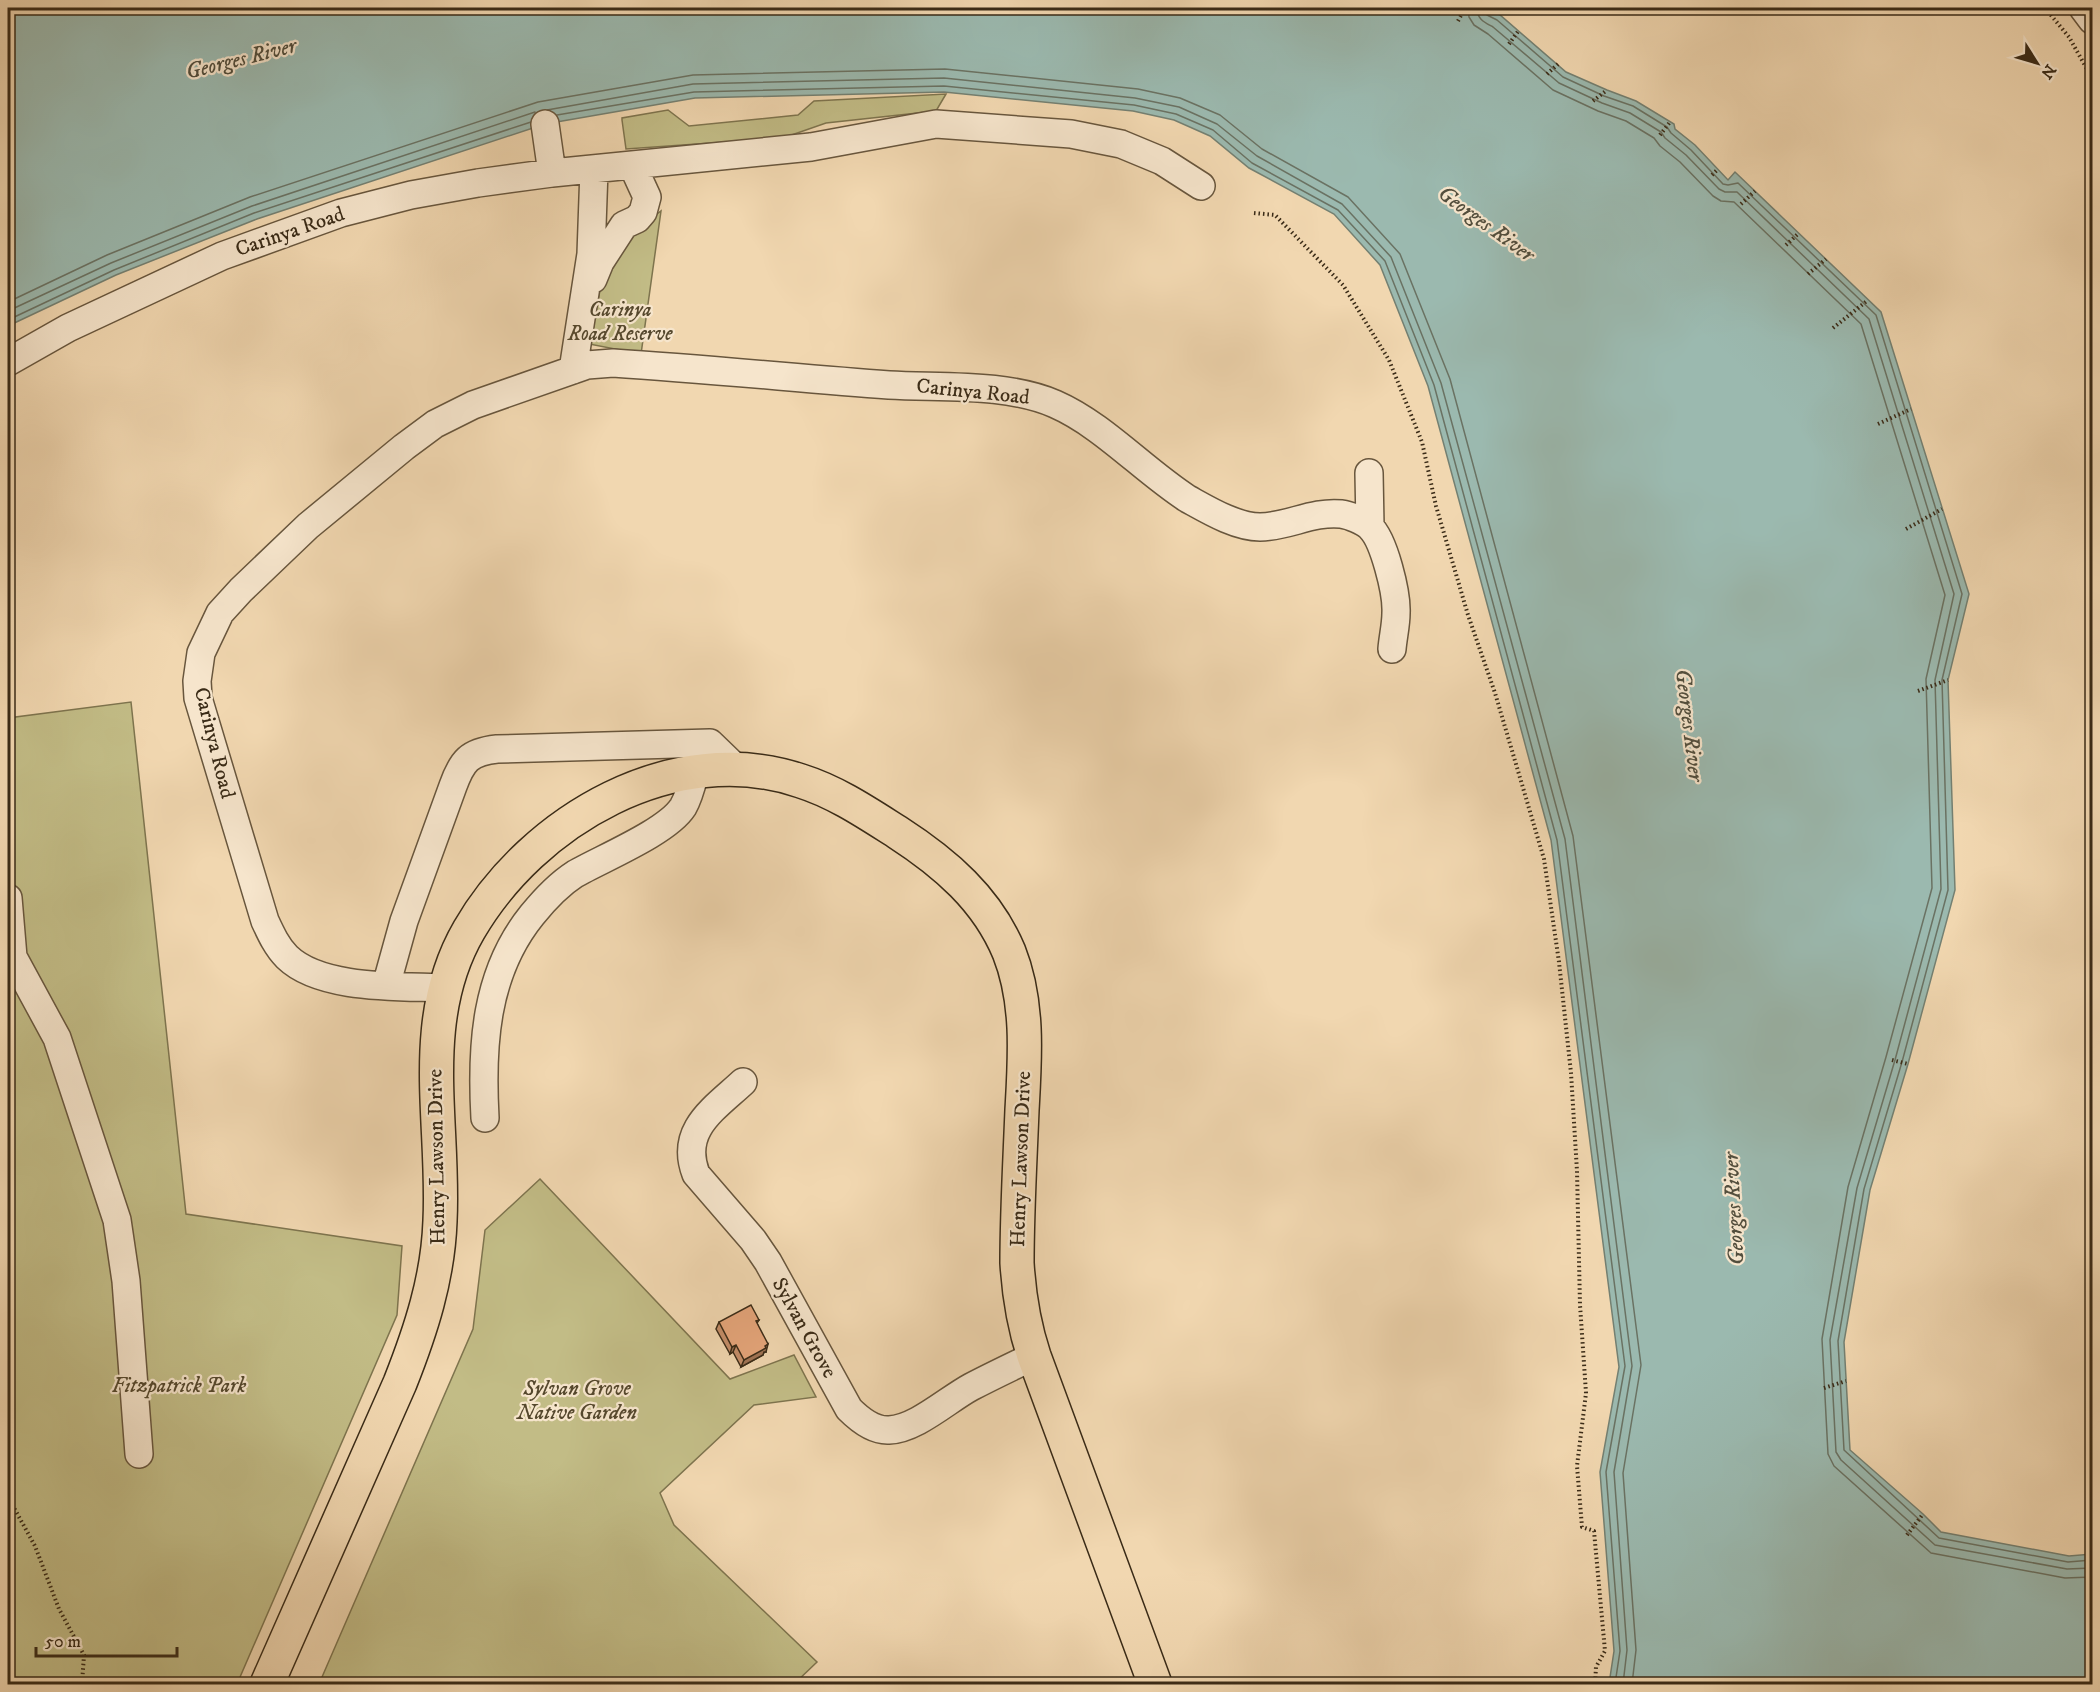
<svg xmlns="http://www.w3.org/2000/svg" width="2100" height="1692" font-family="'IM FELL DW Pica',serif">
<rect width="100%" height="100%" fill="#f1d7b0"/>
<filter id="stains"><feTurbulence type="fractalNoise" baseFrequency=".00333" numOctaves="4"/><feColorMatrix values="0 0 0 0 .2 0 0 0 0 .09 0 0 0 0 .02 0 0 0 .5 -.17"/></filter>
<radialGradient id="worn" r=".72"><stop offset=".6" stop-color="#630" stop-opacity="0"/><stop offset="1" stop-color="#630" stop-opacity=".3"/></radialGradient>
<path fill="#c2bc86" stroke="#7e744e" stroke-width="1.5" d="M946,94L936,111L826,123L783,138L626,149L622,120V118L668,110L689,126L798,115L814,101Z
M661,211L641,354L589,344L608,251Z
M131,702L186,1214L402,1246L397,1315L237,1684H8V718Z
M540,1179L730,1379L794,1355L816,1397L754,1405L660,1493L674,1525L817,1662L794,1684H319L473,1329L485,1230Z"/>
<path fill="#9bb9af" stroke="#748072" stroke-width="1.5" d="M8,8H1486L1500,15L1566,72L1607,90L1636,101L1674,124L1675,129L1695,145L1728,180L1735,172L1881,312L1969,594L1948,680L1955,890L1908,1064L1870,1190L1844,1342L1850,1450L1923,1514L1941,1532L2069,1556L2092,1554V1684H1609L1614,1651L1600,1472L1619,1367L1551,840L1428,386L1380,265L1334,214L1249,168L1210,136L1174,120L1133,111L944,92L695,98L545,124L257,219L116,275L8,326Z"/>
<g fill="none" stroke-linecap="round" stroke-linejoin="round">
<path stroke="#6a7263" stroke-width="1.5" d="M1468,8L1469,17L1474,25L1488,34L1553,90L1598,111L1626,121L1654,138L1660,146L1680,162L1713,196L1721,201L1734,202L1861,324L1945,595L1926,679L1932,888L1886,1057L1848,1187L1822,1339L1828,1454L1834,1466L1931,1553L2065,1578L2092,1577
M1477,8C1477,19 1484,22 1493,27L1559,83L1602,103L1630,113L1661,132L1665,138L1686,155L1719,189L1725,192H1737L1869,319L1954,594L1935,680L1941,889L1895,1060L1857,1188L1830,1340L1836,1452L1841,1460L1935,1545L2067,1569L2092,1568
M1484,8L1487,15L1497,20L1563,77L1604,96L1633,106L1667,127L1671,133L1691,150L1723,184L1728,185L1738,183L1876,315L1962,594L1942,680L1948,890L1902,1062L1864,1189L1838,1341L1844,1450L1939,1538L2068,1562L2092,1560
M547,110L693,84L944,78L1135,98L1179,107L1217,124L1257,156L1342,204L1391,257L1441,383L1565,839L1632,1366L1614,1472L1627,1650L1623,1684
M557,115L694,92L944,86L1134,105L1176,114L1213,130L1252,163L1338,210L1385,261L1434,385L1557,840L1625,1366L1606,1472L1620,1651L1615,1684
M8,302L107,255L250,197L538,102L693,75L945,69L1138,89L1180,98L1220,115L1262,149L1348,197L1400,254L1450,379L1573,836L1641,1365L1623,1473L1636,1650L1632,1684
M8,311L111,263L252,206L535,112
M8,320L114,270L254,213L531,122"/>
<defs>
<path id="minor" d="M2083,8L2092,20
M545,124L552,173
M593,279L600,262L624,225L637,219L643,212L647,197L636,173L635,166
M8,362L68,328L222,256L341,213L411,195L478,183L552,173L811,147L936,124L1071,134L1121,144L1162,161L1201,186
M573,370L591,254L594,170
M1369,473L1370,526
M8,898L13,957L57,1038L117,1220L126,1281L139,1454
M386,986L404,921L453,786C462,761 469,752 497,749L710,743L738,770
M445,988C400,986 321,990 287,957C277,947 271,934 265,921L198,698L197,681L201,653L220,613L241,590L308,526L404,447L435,424L473,405L587,365L613,363C705,369 797,378 889,385C941,388 1007,383 1055,404C1103,425 1143,470 1188,499C1208,510 1236,527 1260,527C1287,527 1313,511 1341,514C1349,515 1364,521 1370,527C1384,540 1397,593 1396,613C1396,625 1393,637 1392,649
M743,1082C714,1109 679,1130 696,1174L753,1240L768,1262L849,1409C859,1419 873,1431 889,1430C916,1429 947,1400 971,1387C992,1376 1013,1366 1034,1356
M485,1118C481,1046 485,973 532,915C545,899 558,885 575,874C603,858 667,832 683,807C689,797 692,784 695,772"/>
<path id="major" d="M267,1684L400,1383C421,1330 438,1278 440,1221C445,1123 416,1021 469,930C533,820 674,738 801,781C836,792 867,813 897,832C945,863 987,899 1009,952C1029,1002 1025,1058 1022,1110C1020,1161 1017,1212 1017,1263C1019,1295 1024,1326 1034,1356L1155,1684"/>
</defs>
<use href="#minor" stroke="#68563d" stroke-width="30"/>
<use href="#major" stroke="#3a2b17" stroke-width="36"/>
<path stroke="#3a2b17" stroke-width="4" stroke-dasharray="1.5 3" stroke-linecap="butt" d="M2045,8L2069,37L2092,78
M1458,21L1465,8
M1509,44L1519,30
M1547,74L1558,64
M1593,101L1607,90
M1660,135L1670,122
M1712,175L1718,169
M1741,204L1755,191
M1254,213L1275,215L1343,285L1389,360L1422,442L1436,506L1468,615L1495,693L1544,859L1559,962L1571,1073L1577,1171L1580,1305L1586,1393L1577,1466L1582,1527L1594,1531L1605,1651L1596,1667L1595,1684
M1786,245L1799,233
M1808,274L1826,259
M1833,328L1868,300
M1878,424L1911,409
M1906,529L1942,509
M1918,691L1948,680
M1892,1060L1908,1064
M1824,1388L1846,1381
M8,1497L35,1546L59,1609L84,1655L82,1684
M1907,1535L1923,1514"/>
<use href="#minor" stroke="#f6e5cc" stroke-width="27"/>
<use href="#major" stroke="#f1d7b0" stroke-width="33"/>
</g>
<path fill="#c58e69" stroke="#3a2b17" stroke-width="1.5" d="M759,1320L757,1323L766,1352H764L763,1355L741,1367L733,1352L730,1354L716,1329L719,1322Z"/>
<path fill="#a07455" stroke="#3a2b17" stroke-width="1.5" d="M768,1344L766,1352H764L763,1355L741,1367L744,1360Z
M736,1345L733,1352L730,1354L732,1347Z"/>
<path fill="#e5a57a" stroke="#3a2b17" stroke-width="1.5" d="M751,1305L759,1320L756,1321L768,1344L765,1346L766,1348L744,1360L736,1345L732,1347L719,1322Z"/>
<g text-anchor="middle" dominant-baseline="central" stroke-width="4.5" stroke-linejoin="round" paint-order="stroke">
<g font-size="21" fill="#3a2b17" stroke="#f6e5cc">
<text transform="translate(290 232) rotate(-19)">Carinya Road</text>
<text transform="translate(973 392) rotate(6)">Carinya Road</text>
<text transform="translate(214 743) rotate(76)">Carinya Road</text>
<text transform="translate(437 1157) rotate(-91)">Henry Lawson Drive</text>
<text transform="translate(1021 1159) rotate(-88)">Henry Lawson Drive</text>
<text transform="translate(804 1328) rotate(61)">Sylvan Grove</text>
</g>
<g font-size="21" font-style="italic" fill="#55482d" stroke="#f6e5cc">
<text x="620" y="310">Carinya<tspan x="620" dy="24">Road Reserve</tspan></text>
<text x="179" y="1386">Fitzpatrick Park</text>
<text x="577" y="1389">Sylvan Grove<tspan x="577" dy="24">Native Garden</tspan></text>
</g>
<g font-size="22" font-style="italic" fill="#524e3d" stroke="#f6e5cc">
<text transform="translate(241 59) rotate(-14)">Georges River</text>
<text transform="translate(1486 224) rotate(36)">Georges River</text>
<text transform="translate(1689 725) rotate(83)">Georges River</text>
<text transform="translate(1734 1209) rotate(-93)">Georges River</text>
</g>
</g>
<rect width="2100" height="1692" fill="none" stroke="#f1d7b0" stroke-width="30"/>
<rect x="9" y="9" width="2082" height="1674" fill="none" stroke="#3a2b17" stroke-width="3"/>
<rect x="15" y="15" width="2070" height="1662" fill="none" stroke="#3a2b17" stroke-width="1.5"/>
<g transform="translate(2037 63) rotate(127)" stroke="#f6e5cc" stroke-width="4.5" paint-order="stroke">
<path d="M0-4.5L10 22L0 15L-10 22Z" fill="#3a2b17"/>
<text y="-9" font-size="16" font-weight="bold" text-anchor="middle" fill="#3a2b17">N</text>
</g>
<path d="M36 1647v9h141v-9" fill="none" stroke="#3a2b17" stroke-width="3"/>
<text x="45" y="1647" font-size="18" fill="#3a2b17" stroke="#f6e5cc" stroke-width="4.5" paint-order="stroke">50 m</text>
<rect width="100%" height="100%" filter="url(#stains)"/>
<rect width="100%" height="100%" fill="url(#worn)"/>
</svg>
